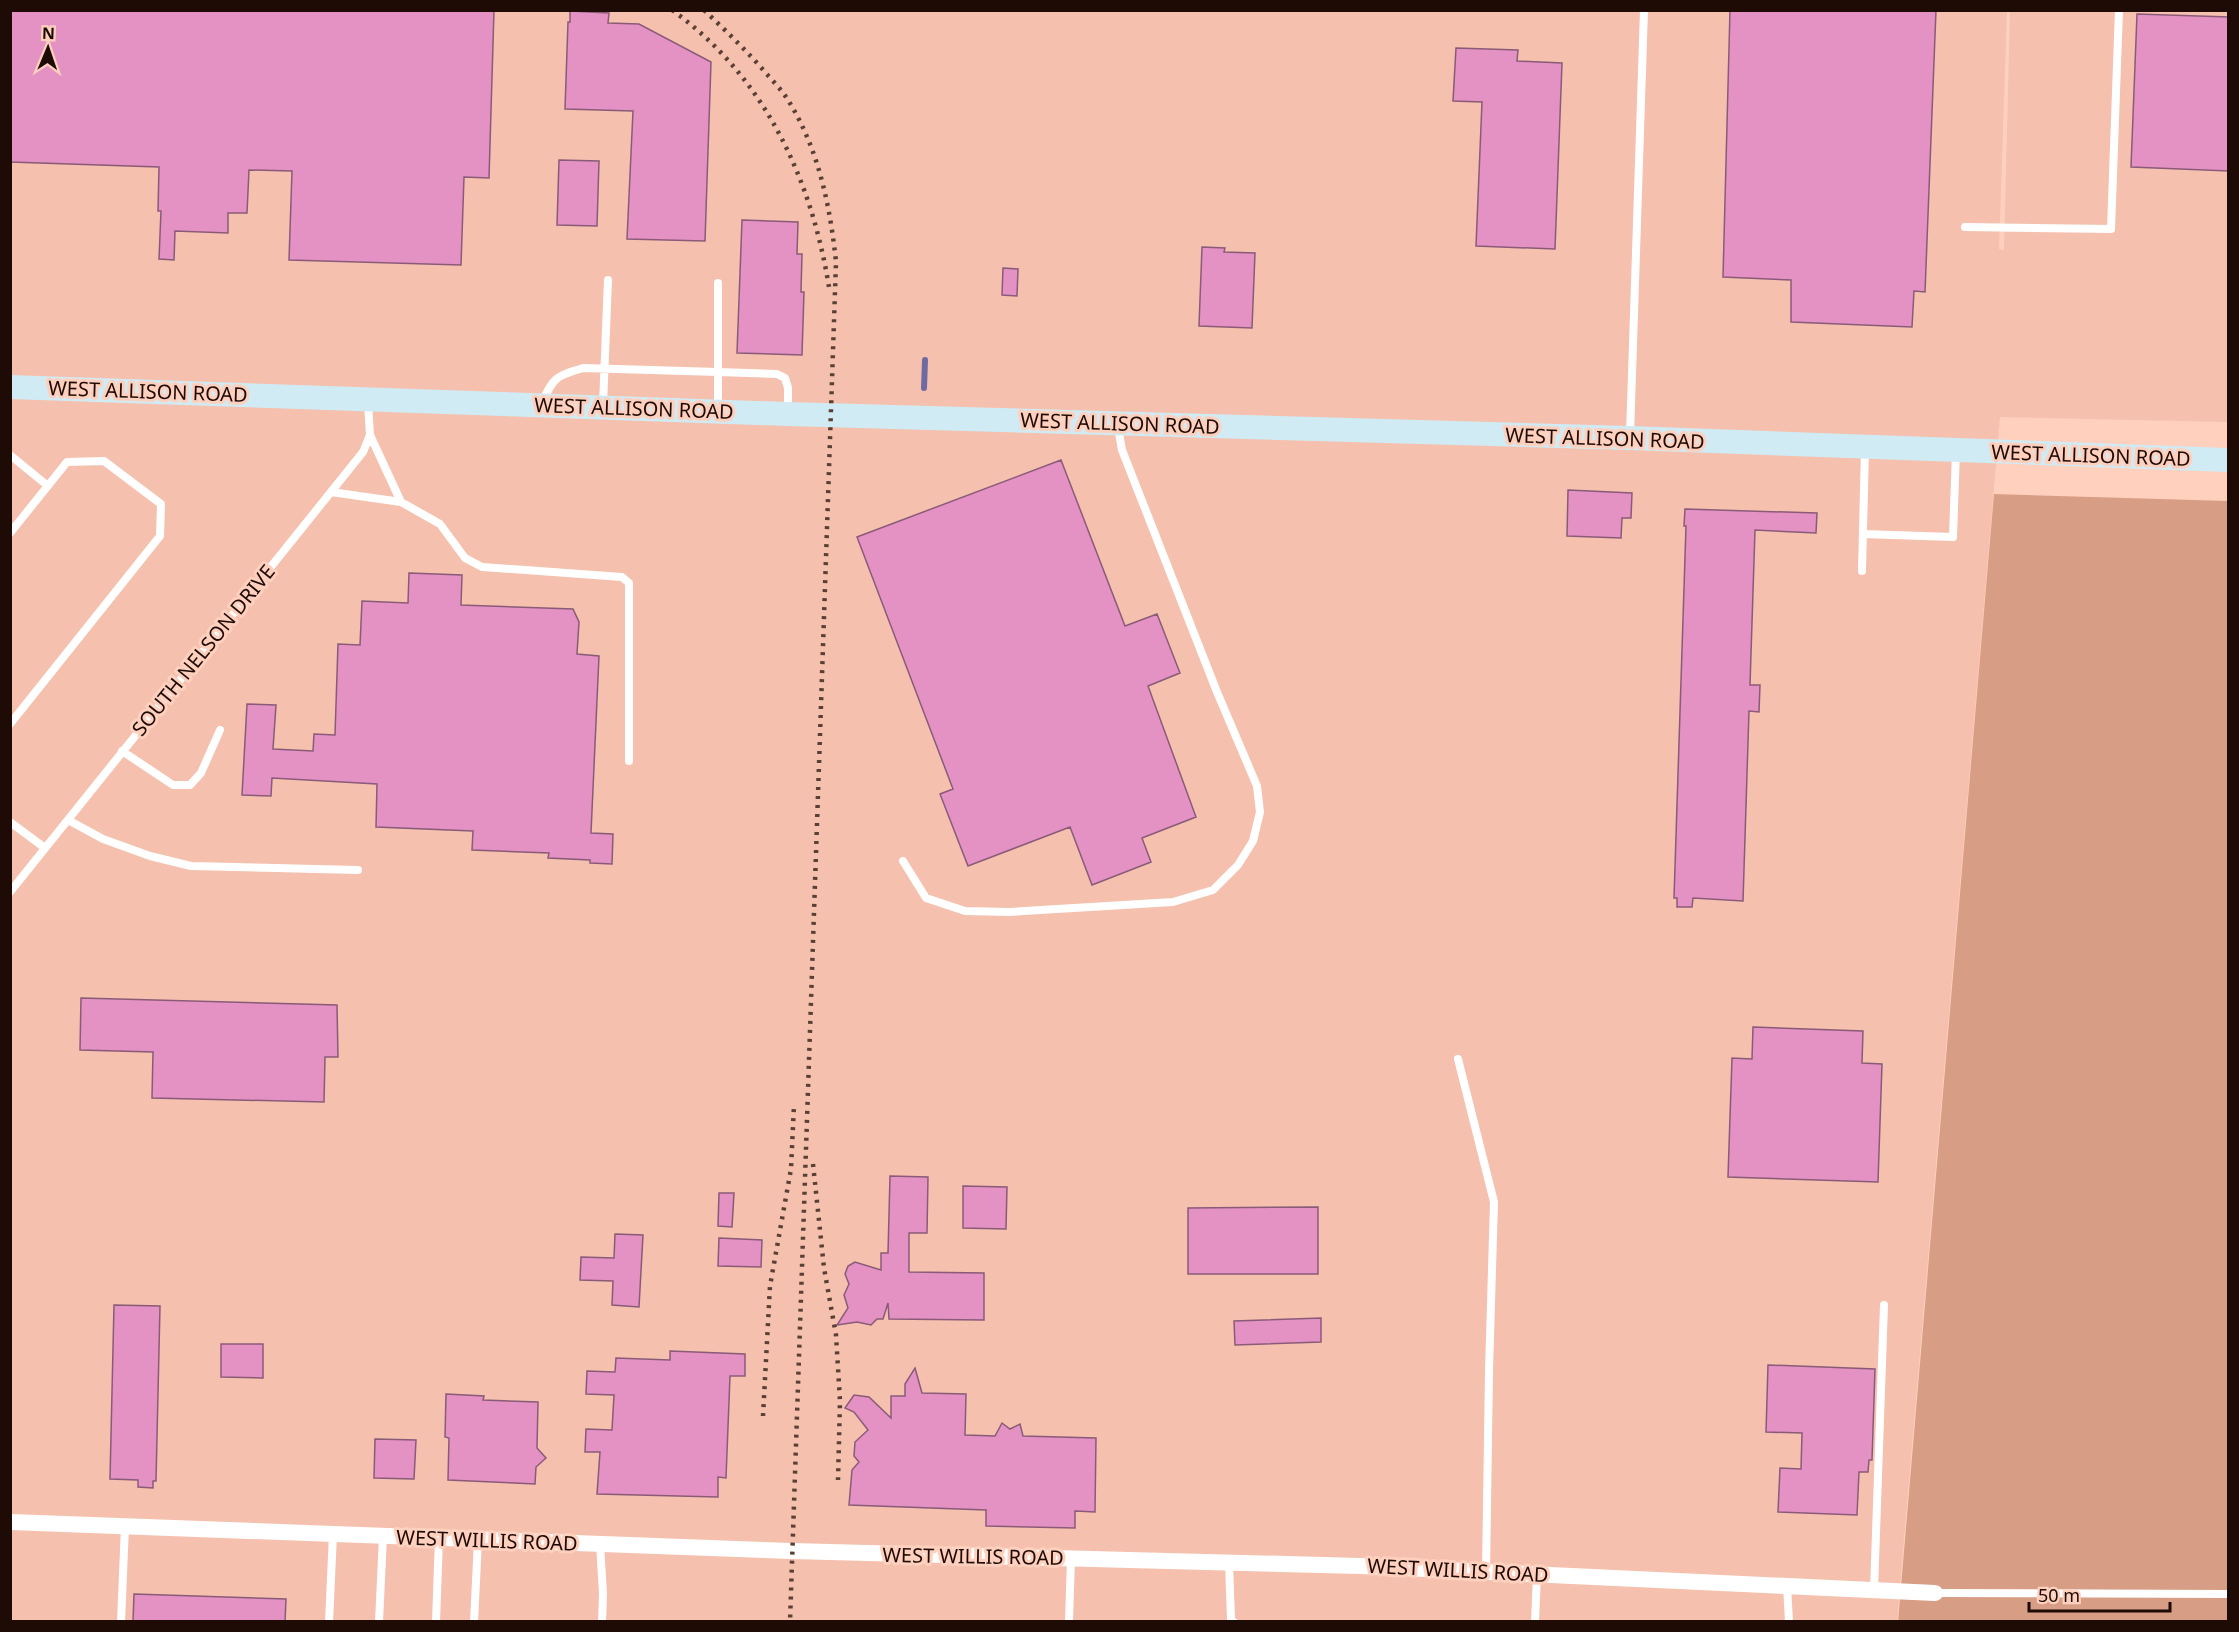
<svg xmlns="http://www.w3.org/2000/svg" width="2239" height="1632" font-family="'Noto Sans',sans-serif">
<rect width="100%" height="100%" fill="#fed0bd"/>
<path fill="#f5c0ad" d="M11,11H2007L1999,249L2004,250L2010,11H2228V422L2000,417L1897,1621L11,1622Z"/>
<path fill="#d89d85" d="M1994,494L2228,501V1621L1898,1622Z"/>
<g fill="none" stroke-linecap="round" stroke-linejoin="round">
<path stroke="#706aa2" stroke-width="6" d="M924,388L925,360"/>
</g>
<path fill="#e491c4" stroke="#8a5b78" stroke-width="1.5" d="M10,10H494L489,178L464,177L461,265L289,260L292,171L249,170L247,213H228V233L175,231L174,260L159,259L161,211H158L159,167L10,162Z
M1730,10H1936L1925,292L1914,291L1912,327L1791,322V280L1723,277Z
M570,11L609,13L608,23L639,24L711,62L705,241L627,239L633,111L565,109L568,22H570Z
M2137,14L2229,17V171L2131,167Z
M1456,48L1518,50L1517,61L1562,63L1555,249L1476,246L1482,102L1453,101Z
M559,160L599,161L597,226L557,225Z
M742,220L798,222L797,254H802L801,292H804L802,355L737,353Z
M1202,247L1225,248L1224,252L1255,253L1252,328L1199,326Z
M1003,268L1018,269L1017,296L1002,295Z
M1061,460L1125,626L1157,614L1180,673L1148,686L1196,817L1142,838L1151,862L1092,885L1070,827L968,866L940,794L953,789L857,537Z
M1568,490L1632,493L1631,518H1622L1621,538L1567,536Z
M1685,509L1817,513L1816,533L1755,530L1750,685H1760L1759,712L1749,711L1743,901L1693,898L1692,907H1677V898H1674L1686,526H1684Z
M409,573L462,575L461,605L573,609L579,622L577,654L599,656L591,833L613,834L612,864L590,863V860L548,858L549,853L472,850L473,831L376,827L377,784L272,778L271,796L242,795L247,704L276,705L273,749L313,751L314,734L335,735L338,644L360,645L362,601L408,603Z
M81,998L337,1005L338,1057H325L324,1102L152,1098L153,1052L80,1050Z
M1753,1027L1863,1031L1862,1063L1882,1064L1878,1182L1728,1177L1732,1058L1752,1059Z
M890,1176L928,1177L927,1233H909V1272L984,1273V1320L889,1319L888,1303L883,1319H877L871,1325L857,1322L837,1325L848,1308L844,1295L849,1284L845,1274L848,1266L855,1262L881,1270V1253H888Z
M963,1186L1007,1187L1006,1229L963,1228Z
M719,1193H734L732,1227L718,1226Z
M1318,1207V1274H1188V1208Z
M615,1234L643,1235L639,1307L612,1305L613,1281L580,1280L581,1257L614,1258Z
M719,1238L762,1240L761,1267L718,1266Z
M114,1305L160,1306L156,1481H153V1488L138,1487V1480L110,1479Z
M1321,1318V1342L1235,1345L1234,1321Z
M221,1344H263V1378L221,1377Z
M670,1351L745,1354V1376H730L726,1478L718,1477V1497L597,1494L600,1452H585L586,1429L612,1430L614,1395L586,1394L587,1371L615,1372L616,1358L670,1360Z
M1768,1365L1875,1369L1872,1460H1869L1868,1472H1859L1857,1515L1778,1512L1780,1468L1801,1469L1802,1433L1766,1432Z
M915,1368L922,1393L966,1394L965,1435L995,1436L1002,1423L1010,1429L1020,1424L1023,1436L1096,1438L1095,1512L1075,1511V1528L986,1526V1510L849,1505L852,1470L859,1462L854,1456L855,1442L868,1430L854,1412L845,1408L854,1395L869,1397L891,1418V1396H905V1384Z
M446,1394L484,1396L483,1400L538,1402L537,1448L546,1458L536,1467L535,1484L448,1480L449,1438L445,1437Z
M375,1439L416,1440L414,1479L374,1478Z
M134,1594L286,1599L285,1622H133Z"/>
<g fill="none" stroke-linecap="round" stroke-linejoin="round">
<path stroke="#fff" stroke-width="8" d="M1965,227L2111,229L2119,10
M542,402C554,377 556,376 583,368L718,372V283
M603,405L608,280
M718,411V372L777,374L785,378L788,388V411
M1630,435L1644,10
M10,455L48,486
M331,492L401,502L370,435
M401,502L440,524L465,558L482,567L622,577L629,583V761
M10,533L67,462L104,461L161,504L160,536L10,724
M1863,534L1953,537L1956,451
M1862,571L1865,449
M122,751L173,785H190L201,773L220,730
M68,820L103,839L150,856L191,866L358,870
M10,822L45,848
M903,861L926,898L965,911L1009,912L1173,902L1213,890L1238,865L1253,841L1260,812L1257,786L1217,692L1122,450L1118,427
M10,892L363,452L370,435L368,403
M1458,1059L1494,1202L1489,1371L1486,1572
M600,1544L603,1594L602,1622
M1229,1562L1231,1620L1234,1622
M1787,1586L1789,1622
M1874,1590L1884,1305
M1935,1593L2228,1594
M121,1622L125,1526
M329,1622L333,1534
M379,1622L383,1536
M436,1622L439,1538
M474,1622L478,1540
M1069,1622L1071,1558
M1535,1622L1537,1574"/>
<path stroke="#fff" stroke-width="16" d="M10,1522L792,1551L1360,1566L1935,1593"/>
<path stroke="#d0ebf4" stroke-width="24" d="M10,387L788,414L1630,438L2228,460"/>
<path stroke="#5a3f35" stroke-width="4.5" stroke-dasharray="3 6" stroke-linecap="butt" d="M672,10C764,76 811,177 829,287
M704,10C725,30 746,50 765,72C772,80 780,88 786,97C818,146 830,205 836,262L790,1622
M813,1164L824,1268L836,1335L840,1401L838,1480
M763,1416L770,1286L791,1169L794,1105"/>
</g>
<g text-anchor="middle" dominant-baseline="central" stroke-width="6" stroke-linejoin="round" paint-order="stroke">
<g font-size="20" fill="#1f0b05" stroke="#fed0bd">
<text transform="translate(148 391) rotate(2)">WEST ALLISON ROAD</text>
<text transform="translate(634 408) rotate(2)">WEST ALLISON ROAD</text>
<text transform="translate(1120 423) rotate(2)">WEST ALLISON ROAD</text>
<text transform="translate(1605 438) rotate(2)">WEST ALLISON ROAD</text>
<text transform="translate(2091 455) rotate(2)">WEST ALLISON ROAD</text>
<text transform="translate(203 650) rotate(-51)">SOUTH NELSON DRIVE</text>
<text transform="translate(487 1540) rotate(2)">WEST WILLIS ROAD</text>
<text transform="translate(973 1556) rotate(1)">WEST WILLIS ROAD</text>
<text transform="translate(1458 1570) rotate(3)">WEST WILLIS ROAD</text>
</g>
</g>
<rect width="2239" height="1632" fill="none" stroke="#1f0b05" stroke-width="24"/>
<g transform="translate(48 48) rotate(2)" stroke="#fed0bd" stroke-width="4.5" paint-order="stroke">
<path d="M0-4.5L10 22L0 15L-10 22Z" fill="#1f0b05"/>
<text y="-9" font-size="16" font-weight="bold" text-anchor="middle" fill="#1f0b05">N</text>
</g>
<path d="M2029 1602v9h141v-9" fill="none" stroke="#1f0b05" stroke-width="3"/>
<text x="2038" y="1602" font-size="18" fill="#1f0b05" stroke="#fed0bd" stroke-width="4.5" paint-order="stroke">50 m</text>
</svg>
